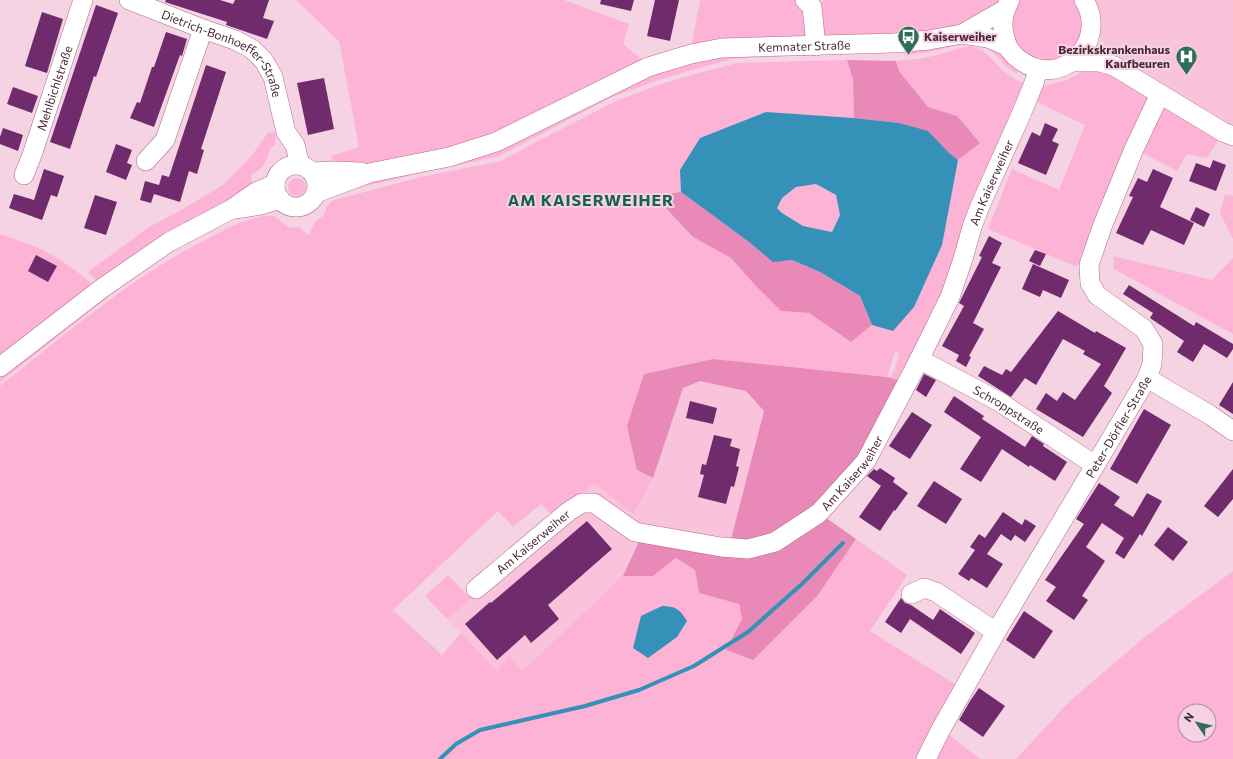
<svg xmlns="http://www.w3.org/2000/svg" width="1233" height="759" font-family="Commissioner,sans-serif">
<rect width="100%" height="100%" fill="#f5d3e2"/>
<path fill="#f9c3db" d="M1091,0H1233V128L1117,62L1096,31Z
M700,381L747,391L764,411L730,543L642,535L623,576L522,671H497L447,619L559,523L555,518L594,483L635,513L653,478L683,388Z"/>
<path fill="#fdb3d6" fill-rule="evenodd" d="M296,0H564L629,24L623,44L647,64L494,139L362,166H335L331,156L359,147L339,41Z
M700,0H796L809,11L811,42L691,49Z
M824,0H999L995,9L960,29L819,41L817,4Z
M1019,0H1074L1078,5L1084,28L1074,51L1052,62L1028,58L1011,40L1010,15Z
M963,39H975L988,43L1001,52L1009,62L1018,70L1017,74C1013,71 1008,69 1005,65C998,58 993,50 984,46C967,37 955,46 939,50C928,52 916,54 905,55V49L930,46Z
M972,46L983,51L991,58L1002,70L1016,80L1031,85L960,258L905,382L890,378L895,369L899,353L895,352L887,377L713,359L644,374L637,470L653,478L634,514L594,483L555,518L541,504L513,527L498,511L393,610L442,655L461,633L497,671L509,656L522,671L623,576H653L676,558L695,570L699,593L739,604L742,619L726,650L818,595L856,539L907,575L870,631L961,688L922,759H0V386C66,334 130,278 205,240C224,230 242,220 264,216C282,212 281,231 299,227L308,235L310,233L315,222L324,215L327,206L332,201L338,199L421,177L501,161L540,140L616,101L658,85L691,75L737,63L847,60L853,79L854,118L766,112L700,138L680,170L681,192L666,193V207L693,237L731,258L755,285L781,311L809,313L851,342L872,325L893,331L951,196L958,160L979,143L957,116L928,107L899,71L896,61C911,60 926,58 941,54C952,51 961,47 972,46Z
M815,51V55L736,58L688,71L656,81L612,97L499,156L420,173L342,192L692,57Z
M1097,68L1112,73L1153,97L1099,225L1077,267L988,229L1012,169L1059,190L1085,125L1030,99L1035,86H1044L1067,80L1084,71Z
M1160,102L1220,137L1207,158L1187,154L1177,171L1137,150Z
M276,132L275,145L271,148C265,163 266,166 251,175L252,188L99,283L88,272L149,227L183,209L223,185L249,159L268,133Z
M288 187a9 9 0 1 1 18 0a9 9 0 1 1-18 0Z
M816,184L836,195L840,215L832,232L803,226L782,213L777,208L782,198L796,187Z
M1225,194L1233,196V239L1220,213Z
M0,234C14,239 28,243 41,249C61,259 79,272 95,287L0,361Z
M1113,256L1212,280L1233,258V334L1114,269Z
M103,294L107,298L0,382V373Z
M1233,571V759H1016L1070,701L1146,636ZM1185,711H1209V735H1185Z
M448,575L471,599L447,619L425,596Z
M943,730L980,759H929Z"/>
<path fill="#e889b8" d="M847,60L896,61L899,71L928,107L957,116L980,143L958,160L948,152L899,123L854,118L853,79Z
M681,192L749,242L773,261L792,260L820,272L860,296L872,325L851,342L809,313L781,311L755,285L731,258L693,237L665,207V194Z
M713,359L887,377L905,382L822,515L856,539L818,595L753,660L726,650L742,619L739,604L699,593L695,570L676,558L653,576H623L642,535L730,543L764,411L746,391L700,381L683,388L653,478L637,470L627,426L644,374Z"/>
<path fill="#3591b7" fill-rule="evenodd" d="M766,112L854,118L899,123L928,131L948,152L958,160L942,245L914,307L893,331L872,325L860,296L820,272L792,260L773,262L749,242L681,192L680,170L700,138ZM816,184L836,195L840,215L832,232L803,226L782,213L777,208L782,198L796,187Z
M662,606C675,606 680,609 687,621L677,637L648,658L633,648L641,616Z"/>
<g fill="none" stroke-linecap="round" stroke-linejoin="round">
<path stroke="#3591b7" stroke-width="4" d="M440,759L456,744L480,730L585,706L639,690L694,666L748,632L803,583L843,543"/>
</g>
<path fill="#6f2b6c" d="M166,0H220L233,4L235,0H269L263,18L274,21L267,39L226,25L227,22L165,2Z
M601,0H634L631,11L600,4Z
M655,0H679L670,41L647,36Z
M96,5L118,13L96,77L94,76L70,149L50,142Z
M42,12L63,19L47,73L25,66Z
M166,32L187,39L182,56L180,55L154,127L130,118L137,102L140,103L152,67H154Z
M206,65L226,72L201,149L204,150L197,174L189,171L180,202L154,194L151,203L140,200L145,181L159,185L162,175L169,177Z
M324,78L334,129L308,135L297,83Z
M13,87L38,96L32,113L7,104Z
M1045,123L1058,129L1052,141L1059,144L1046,175L1018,163L1032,132L1040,136Z
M3,128L23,135L18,151L0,144V137Z
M116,144L132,150L127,163L132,165L126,180L106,172Z
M1213,160L1226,165L1216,191L1189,181L1196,163L1210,168Z
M44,169L64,176L57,197L51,195L42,220L9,208L14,194L34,200Z
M1153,169L1173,178L1160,207L1194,223L1184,245L1151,230L1143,245L1116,233L1133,197L1129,196L1138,178L1147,182Z
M95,195L117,202L106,235L84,228Z
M1196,207L1210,214L1204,227L1190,220Z
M989,236L1002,243L992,263L1001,267L973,323L984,329L969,356L971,357L966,367L956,361L959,355L942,346L964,306L959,303L982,257L979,256Z
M1035,250L1046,254L1040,266L1029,261Z
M36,255L57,266L48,282L28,271Z
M1033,264L1069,280L1061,298L1043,290L1040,297L1022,289Z
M1129,285L1194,326L1196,322L1233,344V349L1227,358L1204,344L1193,362L1177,352L1184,341L1150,318L1153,313L1123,294Z
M1058,311L1095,333L1096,331L1126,348L1104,386L1112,393L1083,437L1036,409L1046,393L1057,401L1063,392L1075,400L1101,364L1083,354L1085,351L1063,339L1036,385L1025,378L1011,397L978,376L984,366L1002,375L1006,369L1011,372Z
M924,374L936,380L926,397L916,390Z
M1233,382V414L1219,405Z
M954,396L984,416L982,419L1025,447L1032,436L1044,444L1043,446L1067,462L1055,481L1030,465L1029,467L1002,449L981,482L960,469L981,437L944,412Z
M690,401L717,408L713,424L686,418Z
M1144,409L1171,425L1137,484L1110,469Z
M912,412L932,425L910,459L889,446Z
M714,435L732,439L730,446L740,449L736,466L739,467L734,487L731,486L726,504L698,497L704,475L700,474L702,464L706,465Z
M880,468L895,478L893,482L908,493L895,511L894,510L880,531L859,517L881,486L867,476L874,469L877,471Z
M1233,469V499L1218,517L1204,506Z
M934,481L962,499L946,524L917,506Z
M1099,483L1120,497L1114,505L1133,517L1147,493L1162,501L1142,536L1140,534L1124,559L1115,553L1124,538L1102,523L1086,547L1105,561L1082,596L1088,600L1074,620L1046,601L1056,587L1045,580L1084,524L1076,519Z
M1003,512L1022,525L1025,519L1036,526L1025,542L1015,535L1011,541L1001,534L987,554L1003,564L987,588L971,578L969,581L958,574L975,550L970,547L979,534L985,538Z
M587,521L612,549L548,605L559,619L531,643L525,635L497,660L465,624L490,602L491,603Z
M1168,527L1188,542L1173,561L1154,545Z
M901,598L905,603L911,605L933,620L940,609L975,633L961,654L910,619L901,633L885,622Z
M1024,611L1053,631L1034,659L1006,640Z
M979,688L1005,706L983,737L959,720L970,701Z"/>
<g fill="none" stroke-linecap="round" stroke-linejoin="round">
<defs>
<g id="minor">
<path id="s1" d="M129,0L203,29L235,40L252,49L264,61L273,77L286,132L295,145L300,165"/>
<path d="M805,0L812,7L816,46"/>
<path d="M1010,0C1003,12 1001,25 1005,38C1007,47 1012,55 1020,60C1060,91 1110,42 1084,0"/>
<path d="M962,34L1004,10"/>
<path d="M1072,62H1100L1114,66L1223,132L1233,136"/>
<path d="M146,161L165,140L203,29"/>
<circle cx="296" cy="186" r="21"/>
<path d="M313,172L334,171L361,172"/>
<path id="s2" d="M24,175L32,155L83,0"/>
<path id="s3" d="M316,193L369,173L449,157L496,142L648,67L691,54L722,48L894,43L929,40L962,34L988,38L1007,46"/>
<path d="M235,209L261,205L280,199"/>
<path id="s4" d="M919,359L998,401L1095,465"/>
<path d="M0,367L101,289L169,242L230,210L256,192L275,184"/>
<path d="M1147,378L1210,415L1233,431"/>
<path id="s5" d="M476,589L569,511L582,503H594L635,532L721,547L748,549L775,542L819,513L866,461L917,364L950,297L963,259L972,227L980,206L1019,119L1034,83L1038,69"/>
<path d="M911,594L924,588L936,592L996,632"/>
<path id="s6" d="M926,759L941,729L996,632L1147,378L1152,364L1153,344L1144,329L1097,295L1090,283L1089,265L1102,227L1134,149L1160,94"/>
</g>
</defs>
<use href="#minor" stroke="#b3698e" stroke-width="20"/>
<use href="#minor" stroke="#fff" stroke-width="19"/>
</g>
<defs>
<symbol id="bus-pin" viewBox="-11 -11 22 30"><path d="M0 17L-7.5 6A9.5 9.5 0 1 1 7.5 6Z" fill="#316e5a" stroke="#f5d3e2"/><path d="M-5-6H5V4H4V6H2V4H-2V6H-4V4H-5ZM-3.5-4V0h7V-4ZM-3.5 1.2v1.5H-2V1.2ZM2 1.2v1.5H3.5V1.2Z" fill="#fff"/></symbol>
<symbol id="hospital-pin" viewBox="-11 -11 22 30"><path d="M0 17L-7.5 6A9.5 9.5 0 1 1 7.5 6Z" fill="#316e5a" stroke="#f5d3e2"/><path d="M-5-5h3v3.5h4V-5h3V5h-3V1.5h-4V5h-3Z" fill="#fff"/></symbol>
</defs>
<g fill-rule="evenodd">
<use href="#bus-pin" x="896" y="24" width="25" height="34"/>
<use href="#hospital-pin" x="1174" y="44" width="25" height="34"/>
</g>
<g text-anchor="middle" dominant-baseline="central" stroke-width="4" stroke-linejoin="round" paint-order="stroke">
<g font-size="12" font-weight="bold" fill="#472737" stroke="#f5d3e2" text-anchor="start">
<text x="924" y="36">Kaiserweiher</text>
<text x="1170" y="49" text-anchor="end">Bezirkskrankenhaus<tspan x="1170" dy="14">Kaufbeuren</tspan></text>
</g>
<g font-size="12" fill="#472737" stroke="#f5d3e2">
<text stroke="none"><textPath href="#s3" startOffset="516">Kemnater Straße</textPath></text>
<text stroke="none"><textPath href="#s1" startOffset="112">Dietrich-Bonhoeffer-Straße</textPath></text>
<text stroke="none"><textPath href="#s2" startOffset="92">Mehlbichlstraße</textPath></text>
<text stroke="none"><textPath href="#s5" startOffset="770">Am Kaiserweiher</textPath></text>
<text stroke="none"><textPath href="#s4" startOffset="103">Schroppstraße</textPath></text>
<text stroke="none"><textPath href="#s6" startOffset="384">Peter-Dörfler-Straße</textPath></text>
<text stroke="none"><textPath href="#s5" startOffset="446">Am Kaiserweiher</textPath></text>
<text stroke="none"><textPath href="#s5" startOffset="74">Am Kaiserweiher</textPath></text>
</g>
<g font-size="16" font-weight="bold" letter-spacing="1" fill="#17624d" stroke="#f5d3e2">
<text x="591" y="199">AM KAISERWEIHER</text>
</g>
</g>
<g transform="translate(1197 723) rotate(305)"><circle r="19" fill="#f5d3e2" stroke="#af8e9e"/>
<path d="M0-3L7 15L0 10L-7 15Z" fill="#316e5a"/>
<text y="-6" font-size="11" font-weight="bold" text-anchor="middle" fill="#472737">N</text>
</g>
</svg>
